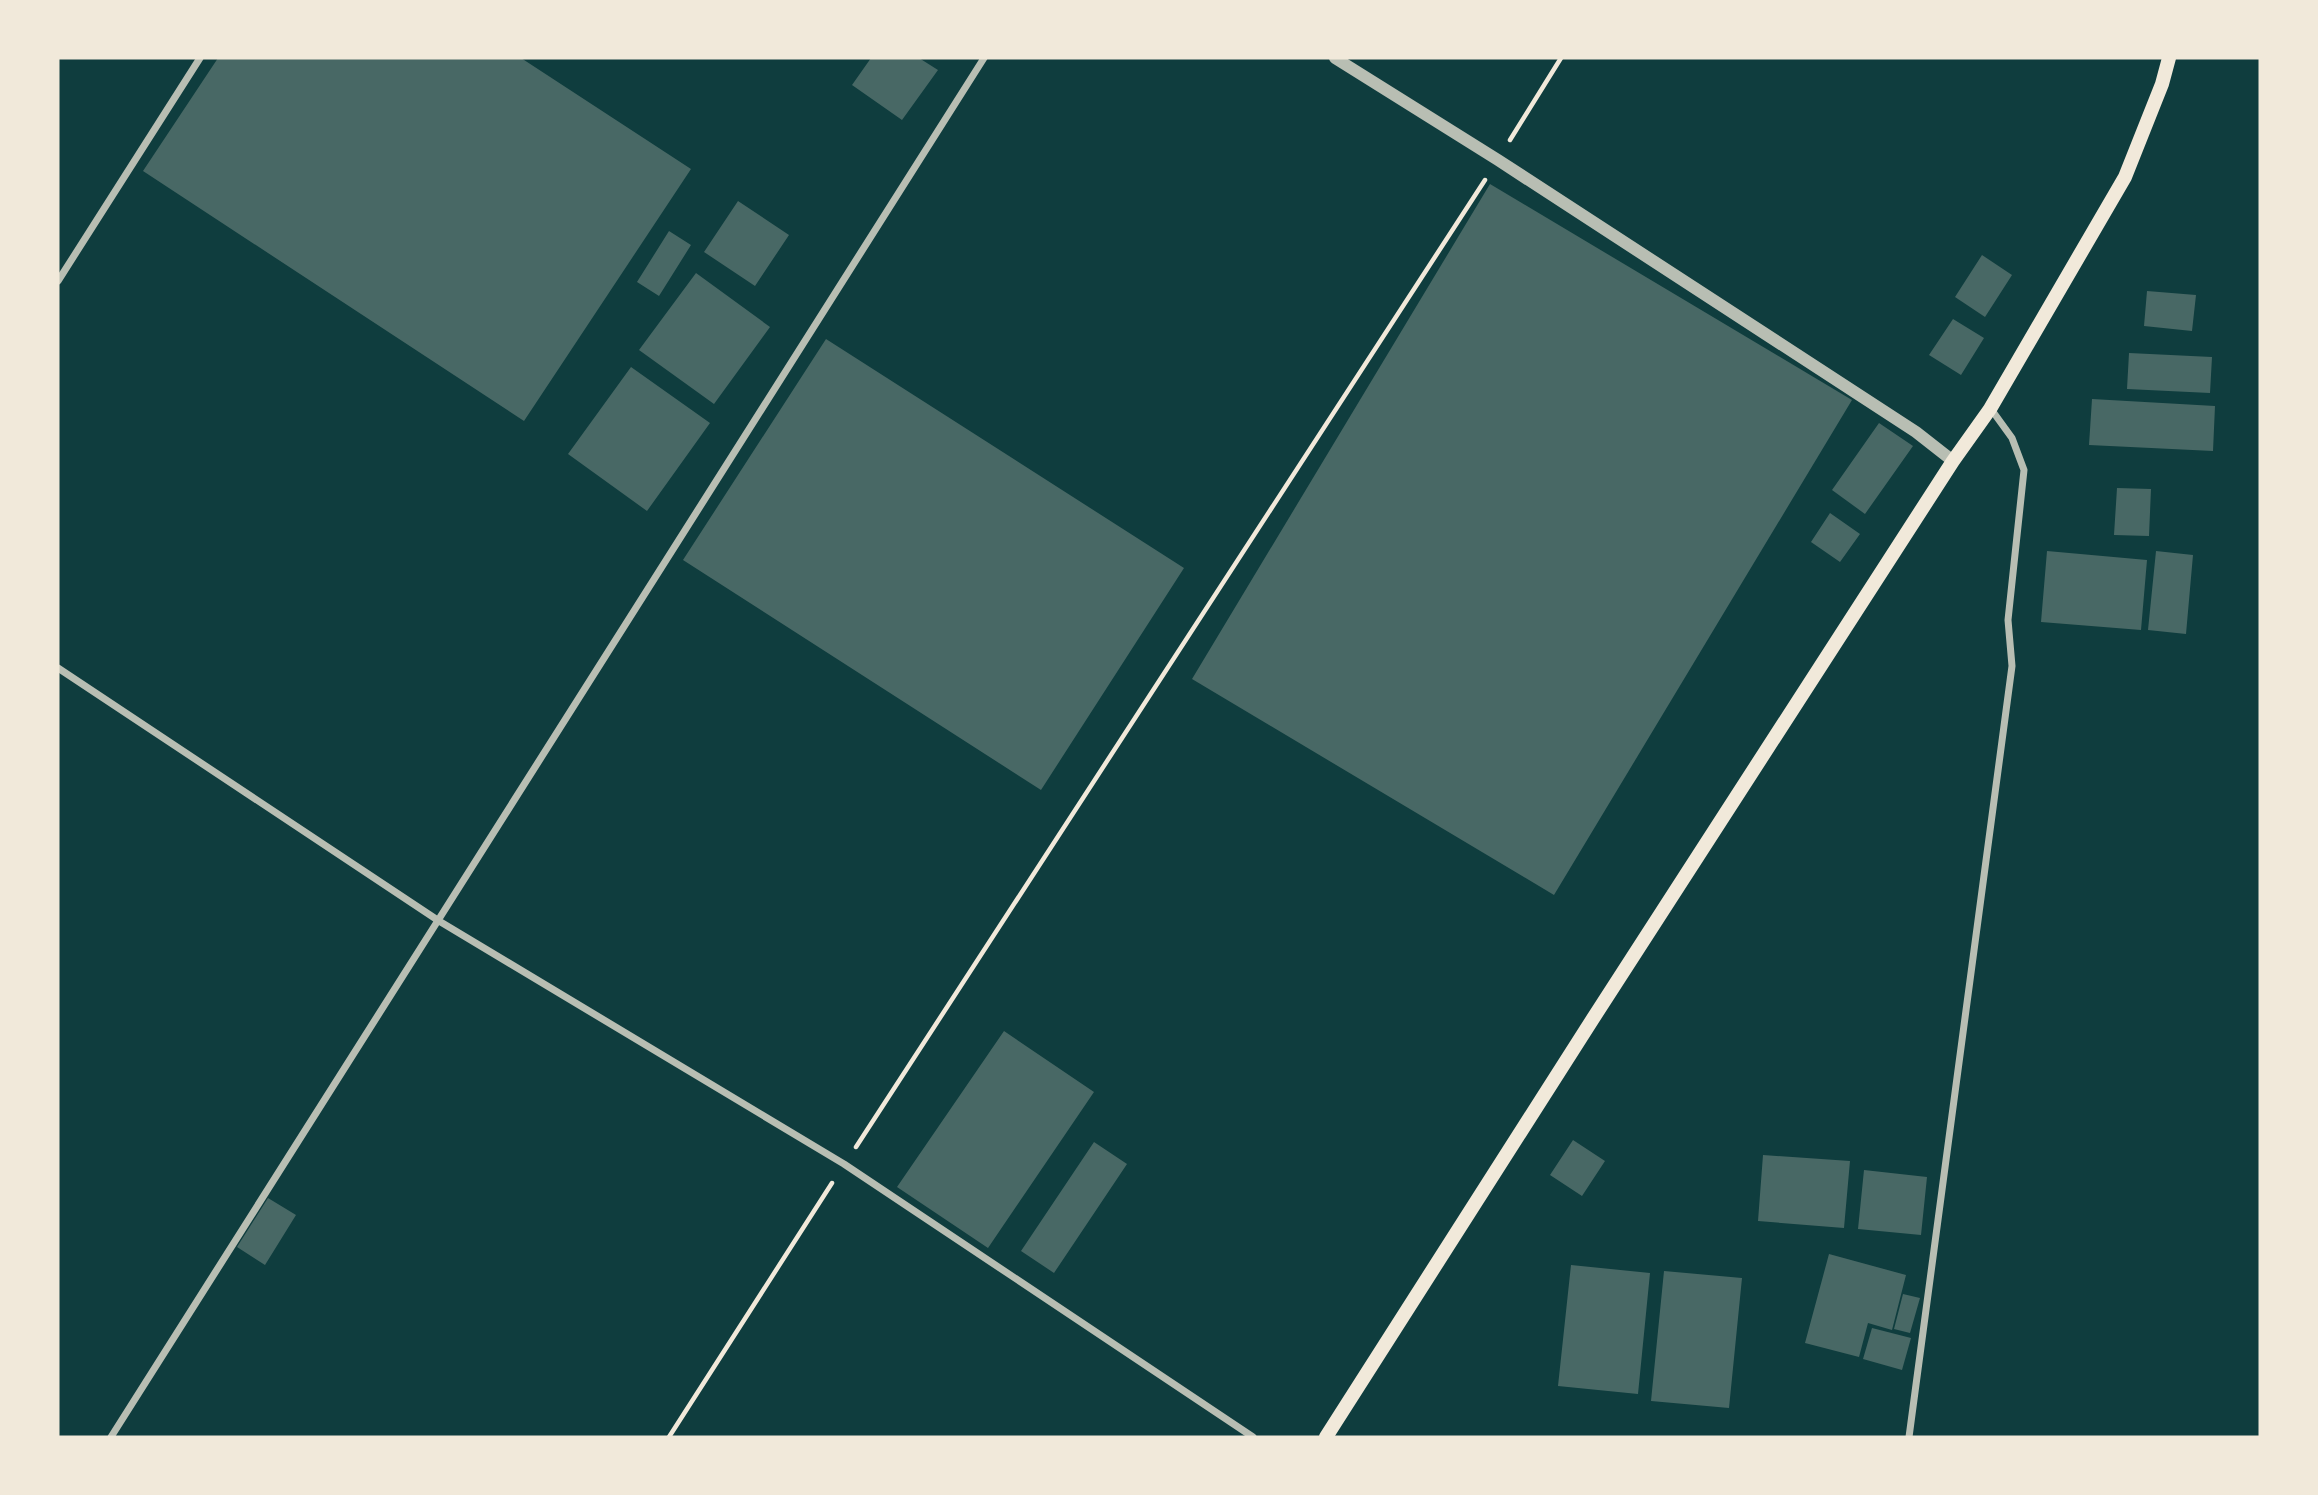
<svg xmlns="http://www.w3.org/2000/svg" width="2318" height="1495" font-family="Manrope,sans-serif">
<rect width="100%" height="100%" fill="#0f3d3e"/>
<path fill="#486865" d="M218,58H521L691,169L524,421L143,171Z
M871,58H919L938,70L902,120L852,85Z
M1490,184L1852,400L1554,895L1192,679Z
M738,201L789,235L755,286L704,252Z
M669,231L691,245L659,296L637,282Z
M1982,255L2012,275L1985,317L1955,297Z
M696,273L770,327L714,404L639,350Z
M2147,291L2196,295L2192,331L2144,326Z
M1953,319L1984,338L1961,375L1929,355Z
M826,339L1184,568L1041,790L683,560Z
M2129,353L2212,357L2210,393L2127,389Z
M631,367L710,423L647,511L568,454Z
M2092,399L2215,406L2213,451L2089,445Z
M1879,423L1913,446L1865,514L1832,490Z
M2117,488L2151,489L2149,536L2114,535Z
M1830,513L1860,534L1840,562L1811,542Z
M2047,551L2147,560L2141,630L2041,622Z
M2156,551L2193,555L2186,634L2148,630Z
M1004,1031L1094,1092L988,1248L897,1187Z
M1573,1140L1605,1161L1582,1196L1550,1175Z
M1094,1142L1127,1164L1054,1273L1021,1251Z
M1763,1155L1850,1161L1844,1228L1758,1221Z
M1864,1170L1927,1177L1921,1235L1858,1229Z
M268,1198L296,1215L265,1265L237,1247Z
M1829,1254L1906,1275L1892,1330L1868,1323L1859,1357L1805,1343Z
M1571,1265L1650,1273L1638,1394L1558,1386Z
M1664,1271L1742,1278L1729,1408L1651,1401Z
M1903,1294L1920,1298L1910,1333L1894,1329Z
M1872,1328L1911,1338L1902,1370L1863,1359Z"/>
<g fill="none" stroke-linecap="round" stroke-linejoin="round">
<path stroke="#f1e9da" stroke-width="4.5" d="M1510,140L1561,58
M856,1147L1485,180
M669,1437L832,1183"/>
<path stroke="#b8beb3" stroke-width="7" d="M58,281L200,58
M58,668L439,921L844,1164L1253,1437
M111,1437L984,58
M1909,1437L2012,666L2008,620L2024,470L2012,438L1991,409"/>
<path stroke="#b8beb3" stroke-width="12" d="M1335,58L1498,160L1916,432L1953,461"/>
<path stroke="#f1e9da" stroke-width="14" d="M1326,1437L1594,1017L1953,461L1990,409L2125,177L2162,84L2169,58"/>
</g>
<rect width="2318" height="1495" fill="none" stroke="#f1e9da" stroke-width="119"/>
</svg>
